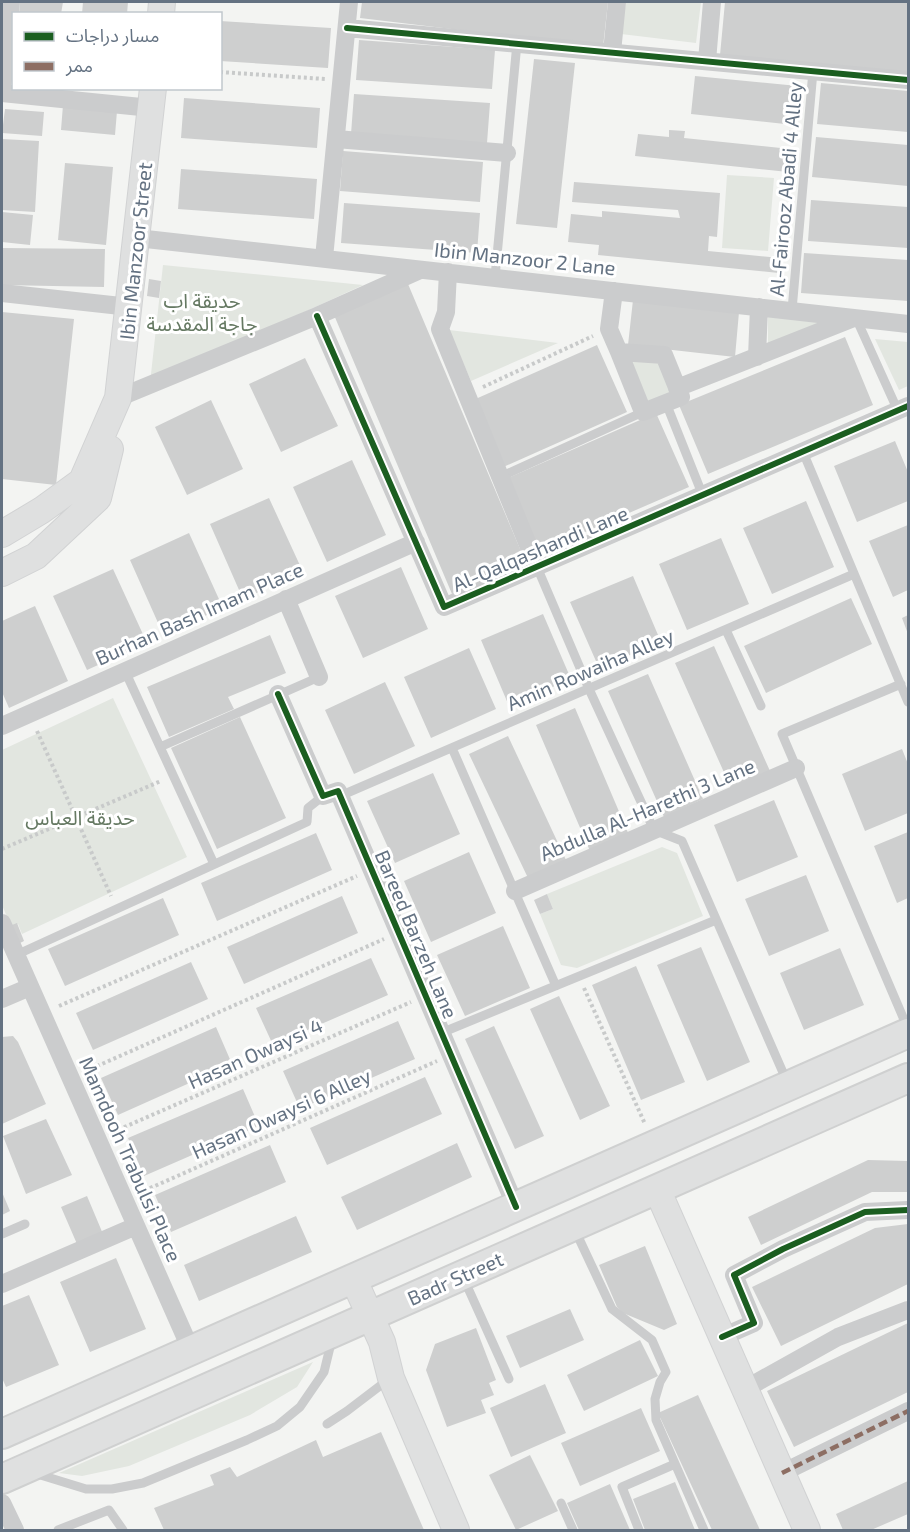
<svg xmlns="http://www.w3.org/2000/svg" width="910" height="1532" font-family="'Exo 2','Noto Sans Arabic',sans-serif">
<rect width="100%" height="100%" fill="#f3f4f2"/>
<path fill="#e2e6e0" d="M626,2H701L696,43L621,34Z
M727,175L774,178L768,251L722,248Z
M163,265L363,285L150,383Z
M768,309L835,320L768,350Z
M449,330L558,343L471,381Z
M875,339L908,342V386L899,390Z
M624,358L662,360L676,396L644,408Z
M113,698L187,857L22,934L18,924L11,926L2,905V750Z
M662,847L677,853L703,916L577,968L561,965L540,914L553,909L547,894Z
M313,1362L297,1387L250,1415L129,1466L82,1476L59,1473Z"/>
<path fill="#cecfcf" d="M20,2H63L61,14H19Z
M83,2H128L127,14H82Z
M362,2H608L603,47L360,18Z
M725,2H908V73L720,55Z
M220,21L331,28L328,68L220,61Z
M359,40L495,50L492,89L356,80Z
M534,59L575,63L557,228L516,224Z
M695,76L798,86L794,125L691,114Z
M821,83L908,91V132L817,124Z
M354,94L490,103L487,143L351,134Z
M184,98L320,108L317,148L181,138Z
M63,105L117,111L115,135L61,130Z
M5,109L44,112L42,136L2,133Z
M669,130L685,131L684,138L790,149L788,172L635,156L638,134L669,137Z
M816,137L908,145V186L812,177Z
M2,139L39,141L35,212L2,210Z
M343,151L483,162L480,202L340,191Z
M65,163L113,167L106,245L58,240Z
M181,169L317,179L314,219L178,209Z
M574,182L720,193L717,237L709,236L708,251L780,258L779,273L598,255L599,245L568,242L571,214L602,217V211L680,218L678,210L572,202Z
M811,200L908,207V248L808,241Z
M344,203L480,213L477,253L341,243Z
M2,212L33,215L30,245L2,242Z
M2,248L105,249L104,287L2,285Z
M804,253L908,260V301L801,293Z
M149,279L161,281L159,298L147,296Z
M408,284L526,563L452,594L334,315Z
M633,300L739,312L735,357L628,345Z
M2,312L74,319L56,485L2,479Z
M845,337L873,405L708,474L679,405Z
M597,345L627,412L501,468L471,401Z
M305,358L338,426L281,452L249,384Z
M211,400L243,469L187,495L155,427Z
M656,413L689,487L539,552L506,479Z
M895,441L908,472V501L857,522L834,466Z
M352,460L386,535L327,562L293,487Z
M269,498L303,572L243,599L210,524Z
M806,501L834,567L772,594L743,528Z
M908,525V590L893,597L869,541Z
M189,533L223,608L163,634L130,560Z
M721,538L749,604L687,630L659,564Z
M401,567L428,629L363,658L335,596Z
M113,569L147,643L87,670L53,596Z
M633,576L661,642L599,668L570,602Z
M851,598L872,644L766,693L744,646Z
M35,606L68,681L9,708L2,692V621Z
M543,614L571,679L509,706L481,640Z
M908,615V634L902,618Z
M270,635L286,673L228,697L234,709L169,737L147,687Z
M714,646L770,771L731,788L675,663Z
M469,648L496,709L431,738L404,677Z
M648,674L703,799L664,817L608,691Z
M385,682L415,746L354,774L325,710Z
M575,708L629,835L590,851L536,725Z
M240,717L286,818L217,849L171,748Z
M508,736L566,860L528,878L469,754Z
M902,749L908,764V813L865,831L842,774Z
M433,773L460,834L395,863L367,801Z
M774,800L798,857L737,882L714,825Z
M908,832V898L897,903L874,846Z
M316,833L332,870L217,921L201,883Z
M469,852L496,913L431,942L404,881Z
M806,875L829,931L769,956L745,899Z
M547,894L553,909L540,914L534,900Z
M342,896L358,933L244,984L227,947Z
M163,898L179,935L65,986L48,949Z
M17,923L24,941L14,946L7,927Z
M503,926L530,988L465,1016L437,955Z
M701,947L750,1062L707,1081L657,965Z
M840,948L864,1005L804,1030L780,973Z
M371,958L388,995L273,1045L256,1008Z
M191,962L208,999L93,1050L76,1013Z
M636,966L685,1082L641,1100L592,985Z
M559,996L610,1106L580,1120L530,1009Z
M398,1021L415,1059L300,1109L283,1071Z
M494,1026L544,1136L515,1149L465,1039Z
M216,1027L232,1064L118,1115L101,1078Z
M13,1036L18,1042L46,1104L2,1124V1037Z
M425,1077L442,1114L327,1165L310,1128Z
M243,1089L259,1126L144,1176L128,1138Z
M46,1119L72,1175L26,1194L3,1136Z
M457,1143L472,1177L357,1230L341,1197Z
M270,1145L286,1182L171,1232L155,1195Z
M868,1160L908,1161V1192H872L761,1245L748,1217Z
M2,1192L10,1211L2,1215Z
M87,1196L103,1234L77,1244L61,1207Z
M296,1216L312,1252L199,1301L184,1265Z
M908,1224V1284L781,1346L752,1287L875,1228Z
M645,1246L677,1324L664,1330L623,1313L617,1307L599,1265Z
M116,1258L146,1329L90,1352L60,1282Z
M29,1295L59,1365L6,1387L2,1378V1306Z
M570,1309L584,1340L520,1368L506,1336Z
M908,1323V1392L794,1447L767,1391Z
M476,1328L496,1380L489,1383L494,1395L481,1400L486,1413L447,1427L426,1370L435,1344Z
M640,1340L658,1376L584,1411L567,1375Z
M545,1384L566,1433L511,1457L490,1408Z
M698,1395L760,1530H712L658,1413Z
M641,1408L660,1451L580,1486L561,1443Z
M381,1432L424,1530H164L154,1508L214,1485L210,1475L230,1467L237,1477L316,1440L323,1457Z
M530,1455L558,1511L516,1530L489,1475Z
M908,1481V1514L871,1530H843L836,1514Z
M675,1482L695,1530H645L633,1499Z
M610,1484L630,1530H579L567,1503Z"/>
<g fill="none" stroke-linecap="round" stroke-linejoin="round">
<defs>
<path id="secondary" d="M161,14L162,2
M2,534L42,510L82,481L118,398L153,88
M2,573L36,556L98,498L110,449
M657,1189L807,1530
M353,1278L382,1342L391,1378L456,1530"/>
<path id="primary" d="M2,1434L908,1033
M2,1479L908,1078"/>
</defs>
<use href="#secondary" stroke="#d1d2d3" stroke-width="28"/>
<use href="#primary" stroke="#cfd0d0" stroke-width="32"/>
<path stroke="#c8caca" stroke-width="4" stroke-dasharray="3 3" stroke-linecap="butt" d="M220,72L325,79
M483,387L593,336
M37,731L111,896
M2,849L161,781
M584,988L645,1124
M59,1006L357,876
M86,1071L384,939
M113,1132L411,1002
M139,1193L437,1061"/>
<path stroke="#cbcccd" stroke-width="9" d="M495,277L517,43
M792,310L813,71
M856,318L898,411
M666,403L703,496
M803,452L908,702
M500,477L643,412
M537,567L589,689L654,830L682,841L788,1084
M726,630L761,706
M125,671L214,864
M901,684L782,734L908,1029
M160,747L319,677
M452,748L556,986
M340,796L854,574
M16,955L307,822L308,808L323,796
M441,1033L716,920
M574,1228L612,1309L652,1340L666,1372L660,1382L655,1399L656,1420L704,1530
M2,1234L25,1224
M463,1277L509,1379
M327,1424L347,1411L389,1379
M34,1473L86,1489H112L143,1483L247,1440L277,1426L300,1407L324,1372L332,1339
M561,1503L573,1530
M58,1530L109,1510L123,1530
M639,1530L622,1487L675,1464"/>
<path stroke="#cbcccd" stroke-width="18" d="M347,28L908,80
M612,52L617,2
M707,61L712,2
M2,89L11,2
M2,93L151,108
M336,139L507,153
M137,238L908,324
M324,258L349,2
M448,272L446,312L440,329L537,567
M614,291L609,329L619,352
M2,293L130,307
M317,316L444,607L908,406
M619,352L664,355L681,397L643,412Z
M757,357L759,307
M677,388L854,318
M118,398L317,316L420,270
M286,599L319,677
M278,694L323,796L338,791L516,1207
M2,726L416,542
M515,891L796,768
M2,923L191,1350
M2,999L30,987
M2,1284L136,1226
M722,1337L754,1323L734,1275L783,1249L865,1212L908,1210
M745,1389L838,1337L908,1310
M782,1473L908,1411
M2,1503L15,1530"/>
<use href="#secondary" stroke="#dfe0e0" stroke-width="26"/>
<use href="#primary" stroke="#dfe0e0" stroke-width="28"/>
<path stroke="#8d6e63" stroke-width="4.5" stroke-dasharray="9 4.5" stroke-linecap="butt" d="M782,1473L908,1411"/>
<defs>
<path id="cycleway" d="M347,28L908,80
M317,316L444,607L908,406
M278,694L323,796L338,791L516,1207
M722,1337L754,1323L734,1275L783,1249L865,1212L908,1210"/>
</defs>
<use href="#cycleway" stroke="#fff" stroke-width="10"/>
<use href="#cycleway" stroke="#1b5e20" stroke-width="6"/>
</g>
<g text-anchor="middle" dominant-baseline="central" stroke-width="6" stroke-linejoin="round" paint-order="stroke">
<g font-size="20" fill="#647282" stroke="#fff">
<text transform="translate(785 189) rotate(-85)">Al-Fairooz Abadi 4 Alley</text>
<text transform="translate(135 251) rotate(-84)">Ibin Manzoor Street</text>
<text transform="translate(525 258) rotate(6)">Ibin Manzoor 2 Lane</text>
<text transform="translate(540 548) rotate(-23)">Al-Qalqashandi Lane</text>
<text transform="translate(199 613) rotate(-24)">Burhan Bash Imam Place</text>
<text transform="translate(590 669) rotate(-23)">Amin Rowaiha Alley</text>
<text transform="translate(647 809) rotate(-23)">Abdulla Al-Harethi 3 Lane</text>
<text transform="translate(417 934) rotate(67)">Bareed Barzeh Lane</text>
<text transform="translate(255 1053) rotate(-24)">Hasan Owaysi 4</text>
<text transform="translate(281 1113) rotate(-24)">Hasan Owaysi 6 Alley</text>
<text transform="translate(131 1159) rotate(66)">Mamdooh Trabulsi Place</text>
<text transform="translate(455 1278) rotate(-24)">Badr Street</text>
</g>
<g font-size="20" fill="#657962" stroke="#fff">
<text x="202" y="300">حديقة اب<tspan x="202" dy="23">جاجة المقدسة</tspan></text>
<text x="80" y="817">حديقة العباس</text>
</g>
</g>
<rect width="910" height="1532" fill="none" stroke="#647282" stroke-width="6"/>
<rect x="12" y="12" width="210" height="78" fill="#ffffff" stroke="#c1c7cd" stroke-width="1.5"/>
<rect x="24" y="32" width="30" height="9" fill="#1b5e20" stroke="#c1c7cd" stroke-width="1.5"/>
<text x="66" y="42" font-size="18" fill="#647282">مسار دراجات</text>
<rect x="24" y="62" width="30" height="9" fill="#8d6e63" stroke="#c1c7cd" stroke-width="1.5"/>
<text x="66" y="72" font-size="18" fill="#647282">ممر</text>
</svg>
